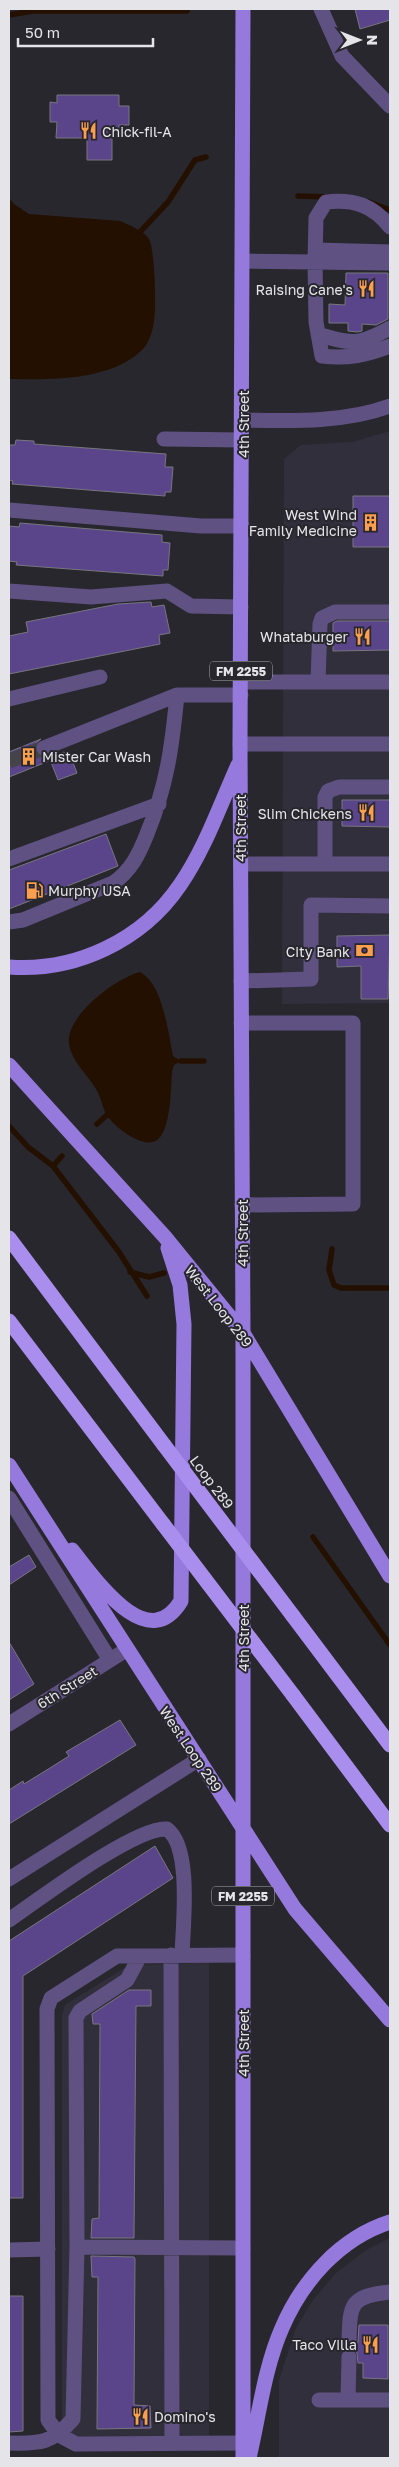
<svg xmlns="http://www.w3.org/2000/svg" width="399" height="2467" font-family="'Golos Text',sans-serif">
<rect width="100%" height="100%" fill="#28272e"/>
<path fill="#322f3c" d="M390,431V1003L282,1004L284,459L301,445L352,442Z
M209,1963V2436H62V2016L65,2005L129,1965Z
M390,2238V2458H279V2380L296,2328L313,2300L336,2273L366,2250Z"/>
<path fill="#241001" d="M9,198L14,204L29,214L120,221C129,225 143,230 149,239C155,249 157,315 153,327C152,333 148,343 144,348C113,381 50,380 9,379Z
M140,972C163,984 168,1032 173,1056L181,1061L174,1065L172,1071C171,1087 171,1131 157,1140C143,1150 113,1126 106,1114C102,1106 101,1097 96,1089C88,1075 72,1062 69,1044C65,1016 116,978 140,972Z"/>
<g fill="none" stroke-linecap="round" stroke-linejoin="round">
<path stroke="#241001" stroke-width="5.5" d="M9,15L33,11H187
M298,196L328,197
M369,202L390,210
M140,232L168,202L195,160L206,157
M181,1061H204
M97,1124L107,1115
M9,1126L28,1147L53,1166L62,1156
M53,1166L119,1252L147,1296
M332,1249L329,1270L334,1285L341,1288H390
M130,1272L149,1277L164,1273
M313,1537L390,1645"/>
</g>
<path fill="#5a458b" stroke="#78767f" d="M355,9H390V20L360,29Z
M57,95H119V106H129V125H119V137H112V160H87V138H56L57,122H50V102L57,103Z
M346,273H388V319L376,325L362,324V331L357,332L348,331V323H329V304L345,305Z
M16,440L34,441V444L166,454L165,467H173L171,492H165V496L12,484L13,481L9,480V445H15Z
M353,496H390V547H353Z
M20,523L162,535V542L170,543L168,570H163V576L16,565L17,562L9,561V526L19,527Z
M151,602L152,607L164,605L170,633L159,635L160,644L9,674V636L28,632L26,622L118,604Z
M337,621H390V650L333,651V623Z
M41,739L36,743L35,751L39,756L47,757L49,761L9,777V752Z
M64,752L65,753L69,752L77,773L58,780L49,757Z
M342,800H390V827L342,826Z
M106,834L118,866L9,909V870Z
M390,935L388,999H361V966L337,967V936Z
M29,1555L36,1567L9,1585V1567Z
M9,1642L34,1684L9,1700Z
M120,1720L136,1745L9,1824V1790L23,1781L24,1784L50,1768L69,1756L66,1752Z
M155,1846L173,1878L23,1976V2198H9V1941Z
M129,1990H151V2006H136L134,2238H91L92,2219L99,2218L100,2024H93L92,2014Z
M91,2256L134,2257L135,2259L134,2405L150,2406L151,2428L97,2429L98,2277H92Z
M9,2296H23V2431L9,2432Z
M359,2325H388V2379L363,2378V2363H358L357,2353L354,2349L358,2342Z"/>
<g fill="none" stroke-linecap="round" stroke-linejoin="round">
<path stroke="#44434a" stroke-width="15" stroke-dasharray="15 8" stroke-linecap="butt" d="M9,761L44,748"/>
<path stroke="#5f5282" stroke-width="15" d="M321,9L342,56L390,106
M390,227C373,205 354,199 326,202L316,218L315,261L316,322L322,356C348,359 367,355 390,346
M316,250L390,252
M243,261L390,263
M318,334C352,345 359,345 390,328
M243,420C292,421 343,423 390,406
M164,439L243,440
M9,510L201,526H242
M9,591L91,597L167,591L191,606L241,607
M241,682H390
M318,682L320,624L322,618L335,612H390
M9,699L100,677
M240,744H390
M44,748L177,695
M9,859L159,804
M241,864H390
M325,864V797L328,791L339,787H390
M9,922L23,920L113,883C131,871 139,854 147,834C167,785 172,747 177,695H241
M241,981L311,979V905L390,906
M241,1023H353V1204L242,1205
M9,1498L110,1660
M9,1724L126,1650
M9,1879L199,1759
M9,1920C38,1900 136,1826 167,1829C192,1847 183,1925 182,1955
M171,1955L172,2443
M243,1955L117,1956L51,1998L47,2009L48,2420L59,2435L76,2444L243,2443
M77,2247L243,2248
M9,2250L48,2249
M349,2341C350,2304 350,2296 390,2292
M319,2400H390
M348,2400L349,2357
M9,2443C41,2444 52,2443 73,2419L77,2247L76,2018L80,2011L127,1980L140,1956"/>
<path stroke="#9679dc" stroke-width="15" d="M9,967C75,972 142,941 180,885C205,849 220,805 238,765
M9,1065L165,1237L243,1333L390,1576
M9,1465L295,1909L390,2020
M72,1550C94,1577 147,1657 181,1601L184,1324L180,1285L168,1248
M243,2458V1333L240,744L243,9
M249,2458C259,2416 264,2369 282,2328C302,2281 340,2238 390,2222"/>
<path stroke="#a98eee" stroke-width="15" d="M9,1238L164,1445
M9,1321L163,1524
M293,1616L390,1745
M293,1695L390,1825"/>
<path stroke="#a98eee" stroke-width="15" d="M164,1445L293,1616
M163,1524L293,1695"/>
</g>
<defs>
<symbol id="restaurant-bare" viewBox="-9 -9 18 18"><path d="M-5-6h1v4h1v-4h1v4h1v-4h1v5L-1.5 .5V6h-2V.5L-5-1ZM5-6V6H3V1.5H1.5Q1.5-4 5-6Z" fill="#fa9f4e" stroke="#28272e" stroke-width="2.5" paint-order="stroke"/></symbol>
<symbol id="building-bare" viewBox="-9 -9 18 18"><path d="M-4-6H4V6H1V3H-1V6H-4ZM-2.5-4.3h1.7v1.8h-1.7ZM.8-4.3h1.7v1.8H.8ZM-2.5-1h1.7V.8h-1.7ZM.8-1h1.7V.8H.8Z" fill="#fa9f4e" stroke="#28272e" stroke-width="2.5" paint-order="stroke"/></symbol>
<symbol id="fuel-bare" viewBox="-9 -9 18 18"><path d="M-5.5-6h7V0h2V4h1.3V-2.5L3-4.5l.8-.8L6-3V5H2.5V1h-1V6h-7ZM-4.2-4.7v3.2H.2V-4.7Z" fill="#fa9f4e" stroke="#28272e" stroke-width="2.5" paint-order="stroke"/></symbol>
<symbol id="bank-bare" viewBox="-9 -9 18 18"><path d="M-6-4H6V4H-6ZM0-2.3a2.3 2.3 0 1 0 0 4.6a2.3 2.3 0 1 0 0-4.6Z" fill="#fa9f4e" stroke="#28272e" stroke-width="2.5" paint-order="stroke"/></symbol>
</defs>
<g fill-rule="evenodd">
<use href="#restaurant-bare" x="76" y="118" width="25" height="25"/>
<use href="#restaurant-bare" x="354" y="276" width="25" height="25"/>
<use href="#building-bare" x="358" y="510" width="25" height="25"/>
<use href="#restaurant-bare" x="350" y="624" width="25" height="25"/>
<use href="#building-bare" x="16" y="744" width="25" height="25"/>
<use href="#restaurant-bare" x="354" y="800" width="25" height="25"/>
<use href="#fuel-bare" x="22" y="878" width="25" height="25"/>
<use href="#bank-bare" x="352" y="938" width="25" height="25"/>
<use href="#restaurant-bare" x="358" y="2332" width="25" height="25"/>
<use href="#restaurant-bare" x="128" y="2404" width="25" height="25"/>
</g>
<g text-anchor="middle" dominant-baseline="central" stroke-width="4" stroke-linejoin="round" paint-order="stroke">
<g fill="#28272e" stroke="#acabb1" stroke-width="1">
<rect x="210" y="661.5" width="62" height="19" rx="4"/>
<rect x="212" y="1886.5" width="62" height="19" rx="4"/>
</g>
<g font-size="12" font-weight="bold" fill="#e5e4e9">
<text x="241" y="671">FM 2255</text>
<text x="243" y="1896">FM 2255</text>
</g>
<g font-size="14" fill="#e5e4e9" stroke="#28272e" text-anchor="end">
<text x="102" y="131" text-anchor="start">Chick-fil-A</text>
<text x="353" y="289">Raising Cane's</text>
<text x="357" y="514">West Wind<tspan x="357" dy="16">Family Medicine</tspan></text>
<text x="348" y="636">Whataburger</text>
<text x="42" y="756" text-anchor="start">Mister Car Wash</text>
<text x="352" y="813">Slim Chickens</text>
<text x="48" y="890" text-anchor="start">Murphy USA</text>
<text x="350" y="951">City Bank</text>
<text x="357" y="2344">Taco Villa</text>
<text x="154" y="2416" text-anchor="start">Domino's</text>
</g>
<g font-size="14" fill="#e5e4e9" stroke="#28272e">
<text transform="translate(243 424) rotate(-90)">4th Street</text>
<text transform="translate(240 828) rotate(-90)">4th Street</text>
<text transform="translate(242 1233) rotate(-90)">4th Street</text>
<text transform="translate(219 1306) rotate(52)">West Loop 289</text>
<text transform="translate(212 1482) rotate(53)">Loop 289</text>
<text transform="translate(243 1638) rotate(-90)">4th Street</text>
<text transform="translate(67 1687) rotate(-32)">6th Street</text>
<text transform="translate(191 1749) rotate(56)">West Loop 289</text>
<text transform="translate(243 2043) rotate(-90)">4th Street</text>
</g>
</g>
<rect width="399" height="2467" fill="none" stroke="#e5e4e9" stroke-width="20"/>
<g transform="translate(359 40) rotate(90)" stroke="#28272e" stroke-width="4" paint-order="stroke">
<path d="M0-4L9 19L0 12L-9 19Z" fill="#e5e4e9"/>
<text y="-8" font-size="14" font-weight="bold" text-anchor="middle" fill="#e5e4e9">N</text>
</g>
<path d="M18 38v8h135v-8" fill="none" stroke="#e5e4e9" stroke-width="2.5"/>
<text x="25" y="38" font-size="15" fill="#e5e4e9" stroke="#28272e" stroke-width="4" paint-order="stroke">50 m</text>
</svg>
